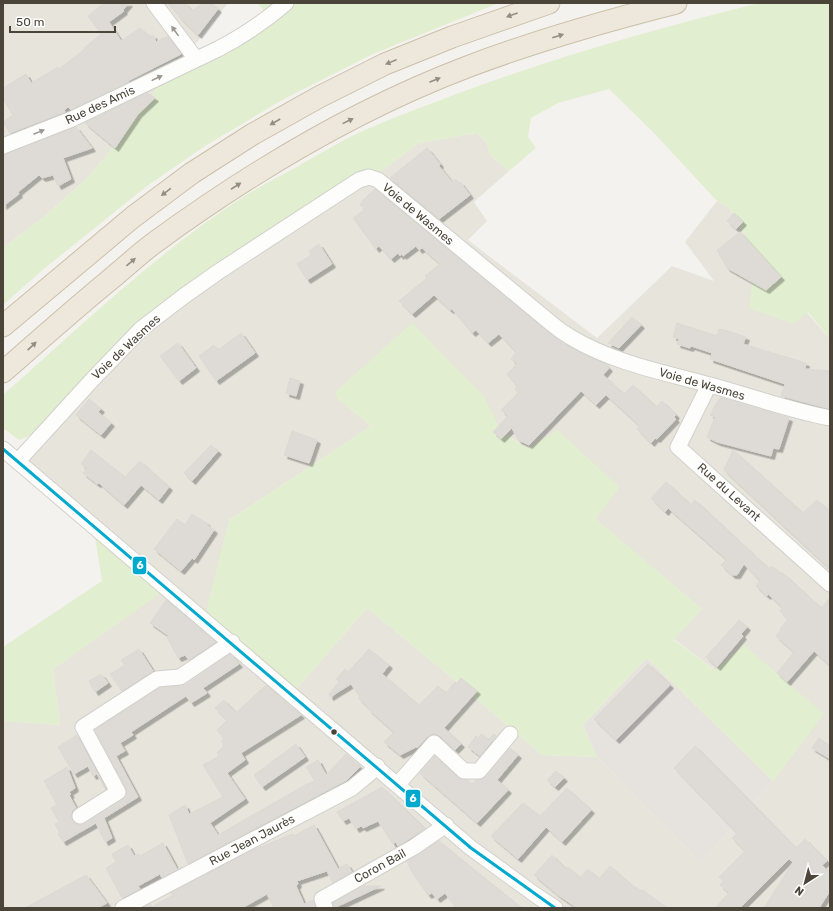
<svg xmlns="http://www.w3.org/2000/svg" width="833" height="911" font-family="Rubik,sans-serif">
<defs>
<filter id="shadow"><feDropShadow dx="3.5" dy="3.5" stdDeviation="0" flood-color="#0004"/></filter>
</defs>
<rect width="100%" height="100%" fill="#f4f2ee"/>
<path fill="#e7e4dc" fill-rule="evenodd" d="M3,3H228L122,137L87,178L46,215L3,248Z
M477,133L487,143L490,155L509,171L474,202L487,221L468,240L597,338L672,266L714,281L685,242L717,201L729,208L756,255L830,339V908H3V721L60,725L53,669L167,588L18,461L141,329L369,177L385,168L419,143ZM337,398L502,432L528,448L619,487L595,519L702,609L674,639L715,670L823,714L773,781L701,863L597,757L542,755L446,673L367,608L292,694L229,520L371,426Z"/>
<path fill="#e6e2de" d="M647,658L773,781L701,863L597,757L583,725Z"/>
<path fill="#e1eecf" d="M257,3H499L373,54L284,99L205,146L147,186L45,268L3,305V248L46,215L87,178L122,137L168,72L270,17Z
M759,3H830V339L808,312L793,324L749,308L756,255L729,208L717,201L653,132L609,89L558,103L531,118L528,137L536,148L509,171L490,155L487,143L477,133L419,143L385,168L369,177L184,296L46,429L19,440L3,428V395C82,325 158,251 248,194C263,185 278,177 293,169C312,158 331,147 350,137C385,120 423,107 459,93C557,57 658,28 759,3Z
M412,323L483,395L502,432L528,448L558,430L619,487L596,519L702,609L674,640L715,670L744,645L824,714L773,781L647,658L583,725L597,757L542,755L446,673L367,608L292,694L204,619L229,520L371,426L337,398L335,392Z
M93,525L168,588L53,669L60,725L3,721V647L102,581Z"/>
<path fill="#dedbd6" stroke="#dcd9d4" filter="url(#shadow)" d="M104,3H129L123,10L124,11L109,22L121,41L140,28L150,37L153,35L156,42L168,36L181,54L128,81L129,82L71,110L68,107L64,110L65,112L10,133L3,122L13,115L3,99V88L26,74L31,83L58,67L59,69L85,49L84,48L101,34L88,16Z
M168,3H185L192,11L203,3H211L218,9L198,35L182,20Z
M147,93L155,98L138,114L115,148L85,123Z
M76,127L92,148L63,158L71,179L58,186L53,175L42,178L39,175L18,192L19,194L3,206V155Z
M427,148L440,164L439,166L452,182L456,179L458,183L460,182L470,195L439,219L390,178Z
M375,189L564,345V344L584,355L604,363L609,368L603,375L624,394L633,385L656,407L662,401L676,415L674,417L676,419L657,439L655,438L651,443L637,429L640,426L606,395L596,405L581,391L529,445L518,440L512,428L501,439L493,432L508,416L501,410L518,393L515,389L517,387L507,374L517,364L511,359L516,352L499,334L488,343L476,330L472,333L452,309L450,310L434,295L412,314L399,301L427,278L425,276L440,264L422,248L419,250L416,246L403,256L402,254L400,256L398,253L391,259L379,246L376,249L353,218L365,209L360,205L363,200Z
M734,213L743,222L736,229L727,221Z
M740,232L781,277L766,290L727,268L717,250Z
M319,244L332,264L307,280L297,264L311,255L309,251Z
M632,317L641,325L619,348L608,343Z
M677,323L717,336L719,329L728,331L746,337L743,344L806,363L805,369L830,371V409L781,396L785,384L710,359L712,353L691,346L690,348L677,344L679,339L673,337Z
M241,333L255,353L216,381L199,356L214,345L218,350Z
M178,343L196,368L179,381L160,356Z
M290,378L300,381L296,396L286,393Z
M721,398L789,418L779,449L773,448L771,456L717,442L707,437L715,417L710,415L718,400Z
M89,399L101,409L98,412L111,423L101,435L76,415Z
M292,431L317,440L309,463L284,455Z
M211,445L218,451L192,481L184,473Z
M91,450L125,477L140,461L169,487L159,500L141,485L124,505L99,483L97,484L83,473L87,469L81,464Z
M733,450L803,513L817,500L830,512V569L724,470Z
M666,482L691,505L695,500L769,569L772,566L779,572L784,574L821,608L830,598V666L814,651L787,682L777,673L794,652L776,636L781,630L780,629L788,619L780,611L783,608L768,594L767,596L756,586L760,581L744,564L737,575H732L721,565L726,560L725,558L668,508L665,512L651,498Z
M192,514L207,523L206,524L214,530L194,560L192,558L181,571L154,549L177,519L185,525Z
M166,600L169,602L216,642L189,660L185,655L178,658L167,637L169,636L150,623Z
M739,620L747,627L741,634L743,636L717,667L706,657Z
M139,649L153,671L122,691L110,674L125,665L121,660Z
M369,649L389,665L382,674L419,705L438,686L446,693L455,682L456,684L461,678L477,691L444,728L461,744L455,750L440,736L436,734H432L427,737L417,748L416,747L400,755L384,742L394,732L368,709L369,708L358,698L360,697L351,684L330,697L329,694L339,682L336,679L345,669L348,672Z
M230,654L239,664L203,688L207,693L191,703L186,696L131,732L133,735L120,743L125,751L116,756L138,797L104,818L112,838L105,842L96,823L63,842L58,834L60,833L55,824L59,822L51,808L57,805L44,781L67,767L75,788L69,792L71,794L69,795L76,808L72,811L71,816L73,821L76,824L81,825L85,824L123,800L127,792L126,788L95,730L160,688L185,685Z
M648,664L670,685L616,740L594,719Z
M101,674L108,683L95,692L89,681Z
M266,685L289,706H290L301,715L241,753L245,760L227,773L245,799L210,823L218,835L307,784L315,781L306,767L318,760L326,775L346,754L360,767L347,780L188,864L169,815L185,805L189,814L223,797L203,765L219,756L217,753L224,746L221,741L224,739L217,730L227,720L215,708L224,700L236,713Z
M481,734L489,739L494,734L496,736L480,756L468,747L476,736L478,738Z
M77,735L106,789H105L97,774L93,776L88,766L74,774L58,747Z
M819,738L830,746V759L812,748Z
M296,744L305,757L262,787L254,775Z
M695,746L796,848L805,839L827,861L822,865L830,873V891L819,908H764L793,862L789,859L740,908H715L729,893L720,885L723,881L719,877L745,851L732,838L737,833L674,768Z
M510,748L518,755L497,780L508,790L477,823L420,773L435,756L458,778L467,780L472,784L476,780L482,779L486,777Z
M556,771L564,778L555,787L547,780Z
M382,787L425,829L398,846L396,842L393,844L378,821L363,828L361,826L356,829L349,818L343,821L337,812Z
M567,788L591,810L562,842L546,827L518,859L491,836L523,803L540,816Z
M314,825L338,869L347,864L352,872L333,883L327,871L297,881L298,884L296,886L304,904L313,900L316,908H274L267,894L242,908H142L150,904L152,907L173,895L171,893L251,851L292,834L294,836Z
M439,841L482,876L522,908H456L445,893L437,899L432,893L428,895L412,872L407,861Z
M163,843L177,869L182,867L162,878L160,874L138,886L140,889L122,898L106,868L116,862L112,854L128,845L134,856L139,854L140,856Z
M552,855L566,869L568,867L580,878L588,869L599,879L610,866L635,888V887L642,891L643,890L667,908H577L558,895L534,875Z
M86,875L107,903L97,908H25Z
M364,886H381L334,908L333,903Z"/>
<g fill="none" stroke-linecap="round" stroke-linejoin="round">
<defs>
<path id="minor" d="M154,3L196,59
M3,146L72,119L218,49C243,36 265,21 286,3
M709,385L678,447L830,584
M3,449L471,848L537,896L555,908
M18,461L92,380L141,329L184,296L218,272L359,180L369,177L378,180L552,324C558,329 565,334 572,338C614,363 663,372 710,385C750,396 789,410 830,418
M398,784L434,743L464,771H479L510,734
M80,816L118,792L83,727L157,679L180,677L232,642
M123,908L352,788L369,774L377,766
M325,908L322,899L414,847L446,825"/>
<path id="highway" d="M3,326L133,217L192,173L253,134L319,97L385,64L452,37L549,3
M3,372C37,342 71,312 106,283C122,270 138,255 154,243C251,172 354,110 467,67C535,41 605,21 676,3"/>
</defs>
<use href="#minor" stroke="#d2d0cb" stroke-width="17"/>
<use href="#highway" stroke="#ccbfa9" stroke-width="23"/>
<use href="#minor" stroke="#fdfdfc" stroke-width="15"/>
<use href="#highway" stroke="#ede8db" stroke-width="21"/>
<defs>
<path id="bus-1" d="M3,449L471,848L555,908"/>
</defs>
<use href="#bus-1" stroke="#fff" stroke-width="6"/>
<use href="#bus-1" stroke="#00a9ce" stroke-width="3"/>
</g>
<defs><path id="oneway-solid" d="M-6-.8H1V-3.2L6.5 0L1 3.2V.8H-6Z"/></defs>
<g fill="#948e82">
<use href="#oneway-solid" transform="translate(512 15) rotate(160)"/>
<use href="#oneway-solid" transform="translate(558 36) rotate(-17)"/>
<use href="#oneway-solid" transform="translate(391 62) rotate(158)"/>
<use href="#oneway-solid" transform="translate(435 80) rotate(-23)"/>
<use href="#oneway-solid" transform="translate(348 121) rotate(-26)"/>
<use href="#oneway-solid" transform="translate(275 122) rotate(150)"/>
<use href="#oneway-solid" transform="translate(236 186) rotate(-33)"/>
<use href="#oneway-solid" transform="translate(166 192) rotate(143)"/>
<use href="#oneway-solid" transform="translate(131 262) rotate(-40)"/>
<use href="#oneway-solid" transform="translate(32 346) rotate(-43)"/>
</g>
<g fill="#9b9791">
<use href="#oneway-solid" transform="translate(175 31) rotate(-126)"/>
<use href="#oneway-solid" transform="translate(157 78) rotate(-26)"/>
<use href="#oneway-solid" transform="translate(39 132) rotate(-22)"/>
</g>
<circle fill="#4b4439" stroke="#fff" stroke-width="1.5" cx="334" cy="732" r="3.5"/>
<g text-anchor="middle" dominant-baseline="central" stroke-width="3" stroke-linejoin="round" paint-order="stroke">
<g font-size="12" fill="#4b4439" stroke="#fff">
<text transform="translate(100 105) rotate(-25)">Rue des Amis</text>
<text transform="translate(418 214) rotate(40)">Voie de Wasmes</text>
<text transform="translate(126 347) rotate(-43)">Voie de Wasmes</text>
<text transform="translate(702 384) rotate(16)">Voie de Wasmes</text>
<text transform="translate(729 492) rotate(42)">Rue du Levant</text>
<text transform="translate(252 840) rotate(-28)">Rue Jean Jaurès</text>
<text transform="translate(380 866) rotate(-29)">Coron Bail</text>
</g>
</g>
<g stroke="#fff" stroke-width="1.5">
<rect x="132" y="556" width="15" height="19" rx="4" fill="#00a9ce"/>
<rect x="405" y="789" width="16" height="19" rx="4" fill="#00a9ce"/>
</g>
<g font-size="11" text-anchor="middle" font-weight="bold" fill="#fff">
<text x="140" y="569">6</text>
<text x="413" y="802">6</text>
</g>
<rect width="833" height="911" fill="none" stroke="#4b4439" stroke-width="8"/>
<g transform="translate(805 883) rotate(216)" stroke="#ffffff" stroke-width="3" paint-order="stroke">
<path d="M0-3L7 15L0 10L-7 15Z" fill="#4b4439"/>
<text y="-6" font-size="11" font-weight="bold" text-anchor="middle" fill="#4b4439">N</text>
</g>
<path d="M10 26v6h105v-6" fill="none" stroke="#4b4439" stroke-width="2"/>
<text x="16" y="26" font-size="12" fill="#4b4439" stroke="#ffffff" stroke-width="3" paint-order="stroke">50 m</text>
</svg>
